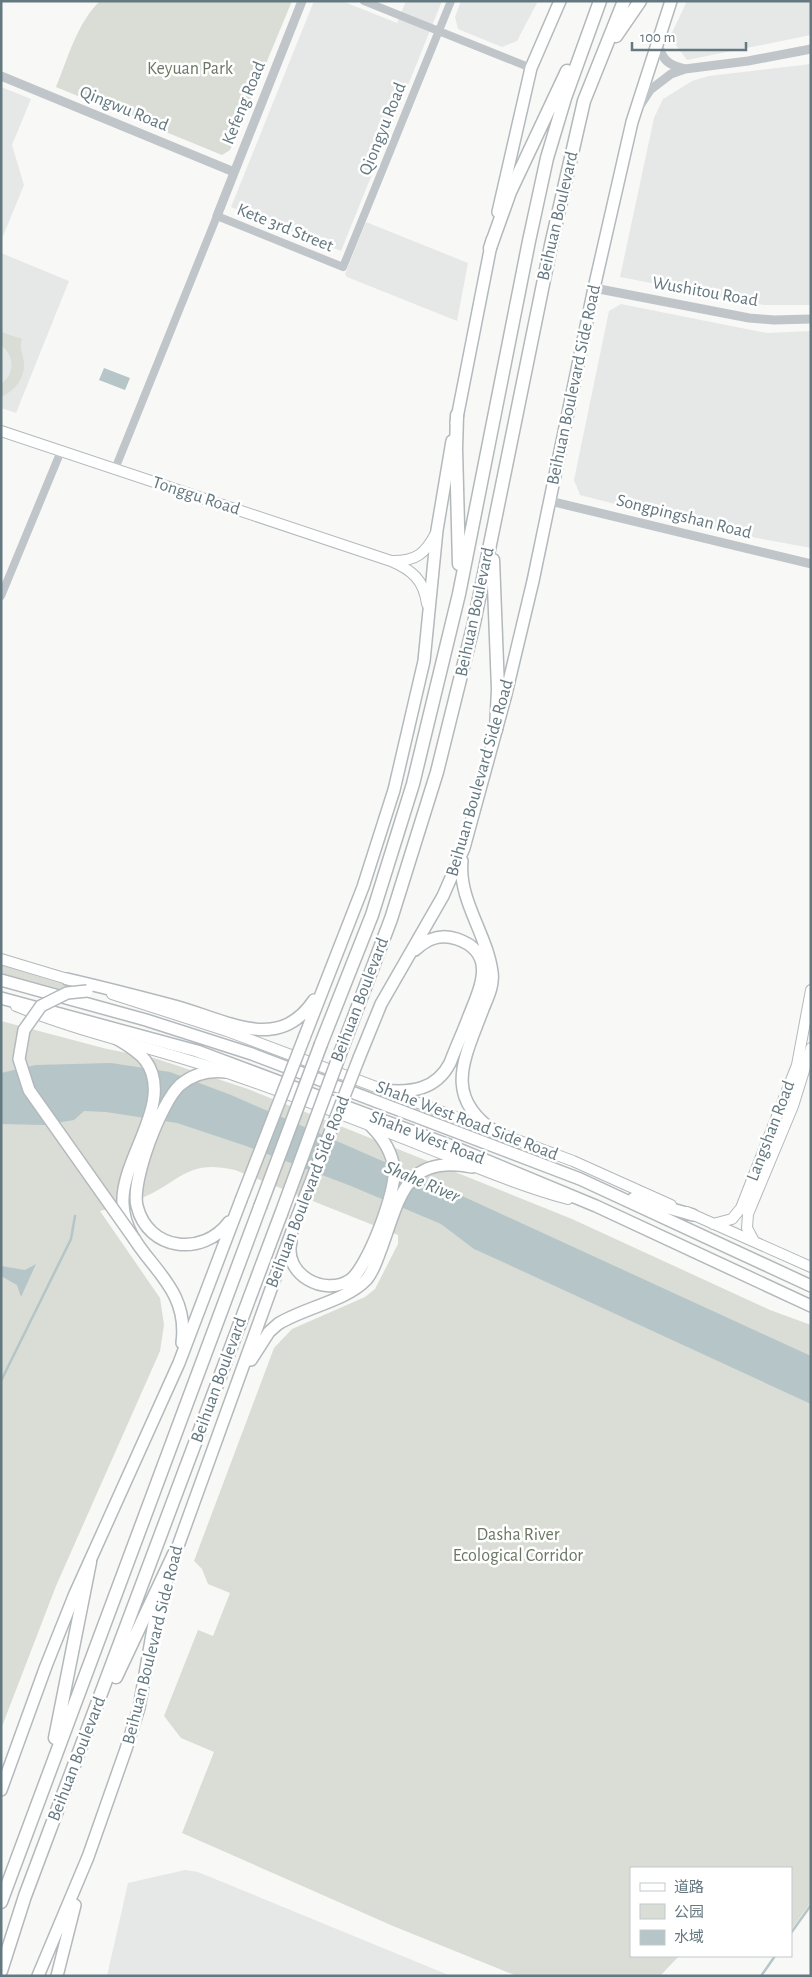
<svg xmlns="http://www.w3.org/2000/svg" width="812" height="1977" font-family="'Alegreya Sans','Noto Sans SC',sans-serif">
<rect width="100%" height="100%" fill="#f8f8f6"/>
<path fill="#e6e8e7" d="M314,1H342L397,23L406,1H442L341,251L231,207Z
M461,1H538L517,41L502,47L458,29L455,17Z
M687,1H811V35L687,60L670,37Z
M811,64V305H764L620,277L654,118L663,99L692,81L709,76Z
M1,87L31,99L12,145L24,185L1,241Z
M366,222L468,263L457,321L347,277L345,274Z
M1,253L69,281L16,413L1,408Z
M621,304L767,333L811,331V548L724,532L580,495L574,480L609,311Z
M185,1870L198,1872L451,1976H107L128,1883Z"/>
<path fill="#d9ddd5" d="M100,1H292L230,150L222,155L56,87C68,58 77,23 100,1Z
M1,332L22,339C19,349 23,353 24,363C25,378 15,391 1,397V384C15,374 15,356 1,345Z
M1,965L72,987L60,989L1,973Z
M1,1021L107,1049L154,1058L248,1089L572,1219L770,1310L811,1325V1902L791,1930V1868H631V1956H679L660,1976H517L393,1926L182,1833L214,1752L181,1738L164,1716L198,1630L213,1636L230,1593L208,1584L202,1569L194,1561L274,1348L292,1329L365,1297L375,1289L398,1244V1235L235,1170C186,1159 182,1181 142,1198C129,1204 114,1207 100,1211L160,1298L164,1325L160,1351L56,1586L1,1729Z"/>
<path fill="#b6c5c7" d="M104,368L130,378L125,390L99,380Z
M111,1063L170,1072L231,1095L449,1190L811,1356V1404L494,1258L474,1249L441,1224L351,1186L246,1146L177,1123L106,1112L84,1111L74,1120L44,1125L1,1124V1073L36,1065Z
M36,1264L21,1297L17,1285L1,1276V1266L25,1270Z"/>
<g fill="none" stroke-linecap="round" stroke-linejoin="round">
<path stroke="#b6c5c7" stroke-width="2.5" d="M1,1381L71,1239L75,1216
M791,1933L811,1905
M761,1976L775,1956"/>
<defs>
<path id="secondary" d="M1,431L391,561C412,570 424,580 427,604
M393,561C416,561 425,554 436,533
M1,959L74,981
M112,994L227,1031L573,1161L671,1205
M16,1006C84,1034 156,1048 225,1072C294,1096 362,1122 430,1149C476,1167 520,1186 568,1199
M687,1212L811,1267
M713,1224L732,1219L741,1208L797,1065L811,990
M754,1241L747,1228L748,1214L793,1106L811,1048"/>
<path id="primary" d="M498,212L531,68L560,1
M456,423L492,240
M462,861C458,900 487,934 492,972C494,985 488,997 483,1009C465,1058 441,1097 497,1133
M67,979C102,987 137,996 171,1005C201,1012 241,1033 271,1029C290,1027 304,1015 314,1000
M1,980L146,1020L252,1054L580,1179L811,1286
M1,998L197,1051L449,1145L596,1206L811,1306
M114,1037C125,1044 137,1050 145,1060C176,1101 120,1159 123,1204C125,1258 191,1276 182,1343
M304,1038L363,887L394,790L424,661L437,530L452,441
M359,1058L381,1004L443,896L464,848L505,698L533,581L594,288L632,122L671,1
M226,1072C209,1070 193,1074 180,1085C161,1102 131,1181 137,1206C148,1251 203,1257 229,1222
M383,1090C411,1093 436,1090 450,1063C456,1047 463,1032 469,1016C480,988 498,953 457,939C440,933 427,939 415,950
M634,1198L693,1215
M291,1242C283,1274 324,1297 350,1280C367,1269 397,1190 394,1169C392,1152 383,1138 371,1126
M251,1360L269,1332L278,1324C303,1308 346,1301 366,1280C374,1271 377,1259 381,1249C400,1197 405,1154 472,1167
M173,1560L296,1220
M1,1790L46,1666L74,1596L179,1363L241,1200
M38,1976L88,1857L126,1749L139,1708L154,1623L167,1580
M57,1976L75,1905"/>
<path id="trunk" d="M616,36L640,1
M490,248L510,192L567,71
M457,415L456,449L459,564
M493,560L498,689L496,730
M321,1044L372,915L413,784L459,594L529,241L547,158L565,98L600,1
M341,1051L391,919L437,772L474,623L551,245L584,101L624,1
M116,1677L175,1552
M55,1738L90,1562
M1,1902L260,1207
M1,1971L25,1896L281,1214"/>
</defs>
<use href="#secondary" stroke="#b2b9bc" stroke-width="12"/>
<use href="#primary" stroke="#b3b9bc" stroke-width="14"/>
<use href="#trunk" stroke="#b3b8bb" stroke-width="15"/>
<path stroke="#bfc5c8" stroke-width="8" d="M364,1L531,68
M115,469L217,216L343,267L451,1
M1,596L61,451"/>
<path stroke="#bfc5c8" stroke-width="9" d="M658,43C662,60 668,65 685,69
M1,76L234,172
M641,104L650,90L671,74L685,69L748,61L811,49
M217,216L302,1
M594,288L749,318L774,320L811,319
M550,501L811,564"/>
<use href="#secondary" stroke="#fff" stroke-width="10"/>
<use href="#primary" stroke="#fff" stroke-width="11"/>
<use href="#trunk" stroke="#fff" stroke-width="12"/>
<defs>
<path id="primary-bridge" d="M87,991L67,993L41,1006L24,1030L19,1059L29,1090L135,1240
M241,1200L304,1038
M296,1220L359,1058"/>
<path id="trunk-bridge" d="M260,1207L321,1044
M281,1214L341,1051"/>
</defs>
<use href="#primary-bridge" stroke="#b3b9bc" stroke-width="14" stroke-linecap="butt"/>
<use href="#trunk-bridge" stroke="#b3b8bb" stroke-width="15" stroke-linecap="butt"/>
<use href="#primary-bridge" stroke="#fff" stroke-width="11"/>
<use href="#trunk-bridge" stroke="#fff" stroke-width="12"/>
</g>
<g text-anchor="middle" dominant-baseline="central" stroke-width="5" stroke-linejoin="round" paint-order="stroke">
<g font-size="18" fill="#6a7863" stroke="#fff">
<text x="190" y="69">Keyuan Park</text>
<text x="518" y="1535">Dasha River<tspan x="518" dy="21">Ecological Corridor</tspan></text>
</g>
<g font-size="18" fill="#647880" stroke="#fff">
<text transform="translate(244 103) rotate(-68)">Kefeng Road</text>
<text transform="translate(124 109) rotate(22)">Qingwu Road</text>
<text transform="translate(383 129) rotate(-68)">Qiongyu Road</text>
<text transform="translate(558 216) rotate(-77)">Beihuan Boulevard</text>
<text transform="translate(285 228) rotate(22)">Kete 3rd Street</text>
<text transform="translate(705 292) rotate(10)">Wushitou Road</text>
<text transform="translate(574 385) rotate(-78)">Beihuan Boulevard Side Road</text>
<text transform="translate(196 496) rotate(18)">Tonggu Road</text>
<text transform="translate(684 517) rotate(14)">Songpingshan Road</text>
<text transform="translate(475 612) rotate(-78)">Beihuan Boulevard</text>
<text transform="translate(480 778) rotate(-74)">Beihuan Boulevard Side Road</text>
<text transform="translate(360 1000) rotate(-69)">Beihuan Boulevard</text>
<text transform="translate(467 1121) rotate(21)">Shahe West Road Side Road</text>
<text transform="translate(771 1131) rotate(-69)">Langshan Road</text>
<text transform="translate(427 1138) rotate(21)">Shahe West Road</text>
<text transform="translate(308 1192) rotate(-69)">Beihuan Boulevard Side Road</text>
<text transform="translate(219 1380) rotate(-70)">Beihuan Boulevard</text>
<text transform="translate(153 1645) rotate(-76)">Beihuan Boulevard Side Road</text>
<text transform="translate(77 1759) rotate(-69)">Beihuan Boulevard</text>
</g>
<g font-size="19" font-style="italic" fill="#5f777a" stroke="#fff">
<text transform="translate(422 1182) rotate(23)">Shahe River</text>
</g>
</g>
<rect width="812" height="1977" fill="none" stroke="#647880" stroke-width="5"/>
<rect x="630" y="1867" width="162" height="90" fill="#ffffff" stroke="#c1c9cc"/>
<rect x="640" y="1883" width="25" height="8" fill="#ffffff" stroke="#c1c9cc"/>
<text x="674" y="1892" font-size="15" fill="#647880">道路</text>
<rect x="640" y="1904" width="25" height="15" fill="#d9ddd5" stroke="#c1c9cc"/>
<text x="674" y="1917" font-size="15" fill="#647880">公园</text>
<rect x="640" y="1930" width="25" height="15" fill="#b6c5c7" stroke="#c1c9cc"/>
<text x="674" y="1942" font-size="15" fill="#647880">水域</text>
<path d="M632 42v8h114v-8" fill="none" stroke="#647880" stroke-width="2.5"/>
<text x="640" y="42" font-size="15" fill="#647880" stroke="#ffffff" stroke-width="4" paint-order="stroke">100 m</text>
</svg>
